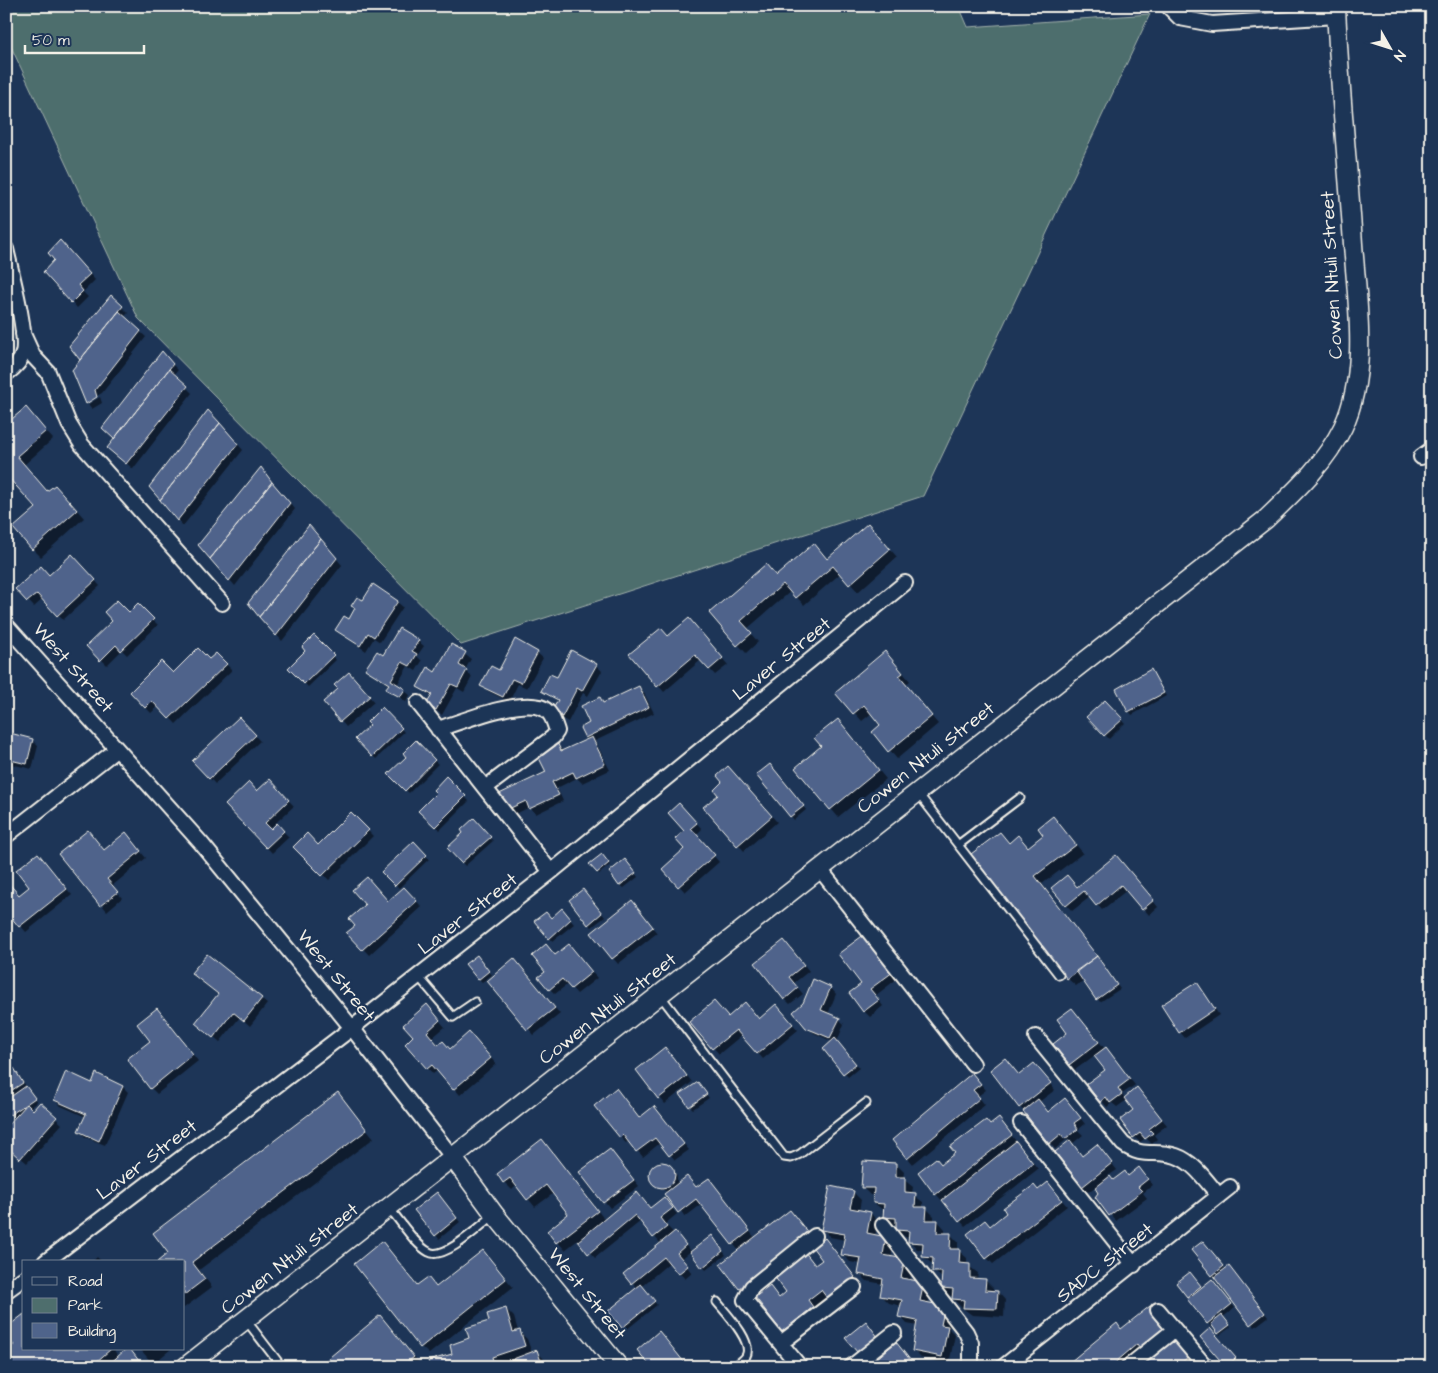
<svg xmlns="http://www.w3.org/2000/svg" width="1438" height="1373" font-family="'Architects Daughter',sans-serif">
<rect width="100%" height="100%" fill="#1d3557"/>
<filter id="ink" filterUnits="userSpaceOnUse"><feTurbulence type="fractalNoise" baseFrequency=".02" numOctaves="2"/><feDisplacementMap in="SourceGraphic" scale="10" xChannelSelector="R" yChannelSelector="G"/><feConvolveMatrix kernelMatrix="1 2 1 2 8 2 1 2 1" color-interpolation-filters="sRGB"/></filter>
<g filter="url(#ink)">
<path fill="#4e6e6d" stroke="#a1b0aa" d="M6,6H959L968,27L1150,14L923,496L461,645L138,318L6,36Z"/>
<path fill="#0007" d="M66,247L95,280L83,292L88,297L77,308L72,302Z
M111,296L128,313L124,317L146,337L102,393L88,401V404L82,360Z
M167,359L178,370L174,375L192,393L133,469L115,453L116,439L103,428Z
M100,397L102,403L92,409L88,404Z
M33,417L53,439L24,465L48,492L63,494L84,518L41,557L33,549L37,509L10,477L6,480V426Z
M214,418L243,450L183,526L150,487Z
M261,469L295,509L235,586L200,545Z
M315,533L342,565L282,641L249,603Z
M876,533L897,557L858,592L841,573L804,605L791,591L747,629L758,642L746,653L711,614L766,566L777,577L828,560Z
M78,561L100,586L63,620L43,599L34,607L17,589L49,577Z
M363,602H397L403,607L380,642L374,638L366,651L336,630L349,621L356,609L353,606Z
M138,605L158,625L127,655L122,650L107,665L88,646Z
M694,625L728,665L715,675L701,660L664,692L631,654Z
M314,637L336,660L308,687L290,668L307,651Z
M418,641L424,646L417,656L422,661L416,671L408,666L397,685L410,695L406,702L387,688L389,685L367,669L383,656Z
M452,645L471,659L465,670L472,677L464,692L457,688L442,715L428,704L432,697L418,686L436,673Z
M537,653L543,658L527,688L518,684L509,702L488,691L482,685L499,672Z
M216,654L232,670L176,724L159,706L151,713L131,692L209,661Z
M892,660L910,681L905,685L938,724L897,759L874,732L882,725L872,713L862,721L837,693Z
M596,665L602,671L588,696L583,693L568,722L559,717L553,711L558,701L543,690L557,679Z
M1151,671L1166,696L1132,715L1129,711Z
M354,679L374,702L346,727L341,721Z
M639,687L644,693L654,713L595,741L610,770L582,783L577,778L557,788L563,801L536,814L530,807L511,816L505,810L547,773L557,744L563,751L588,740L586,738L600,699L604,703Z
M1105,701L1125,723L1109,739L1088,717Z
M6,703L12,708L6,730Z
M382,709L404,732L376,759L356,739L371,725Z
M239,719L260,741L215,784L194,761Z
M838,721L886,779L838,817L797,768L823,747Z
M6,734L32,740L38,746L32,769L6,763Z
M416,742L438,764L409,793L390,774L408,757Z
M773,769L806,810L794,820L758,776Z
M734,773L777,822L744,851L705,807L720,795Z
M446,778L469,801L440,830L420,811L438,793Z
M270,781L294,806L268,830L270,832L277,825L289,837L272,853L227,805L257,792Z
M685,810L702,829L696,835L719,862L685,892L664,869L686,849Z
M351,814L373,836L329,880L295,847H318Z
M1053,817L1083,853L1042,884L1120,989L1100,1002L1084,980L1076,986L1068,979L973,854L1000,833L1010,844L1028,848L1045,835Z
M474,820L493,841L465,866L449,848L465,833Z
M93,837L105,851L131,840L146,858L112,886L122,898L107,911L60,855Z
M414,843L429,859L399,888L383,872Z
M602,855L610,865L599,874L591,864Z
M43,860L72,895L26,932L6,909L31,887Z
M1122,862L1158,907L1149,915L1127,890L1102,910L1090,897L1072,911L1052,889L1078,888Z
M629,865L638,877L624,888L620,885Z
M410,894L422,907L369,955L348,933L389,903Z
M587,894L605,917L592,927L589,924Z
M637,908L657,933L618,964L592,933Z
M565,914L574,924L553,941L549,938L551,919Z
M6,943L14,951L6,959Z
M546,946L556,956L574,951L597,978L577,994L568,984L555,994L550,989Z
M790,947L809,971L794,983L803,994L790,1004L785,999Z
M207,955L267,1004L250,1026L240,1017L220,1042L203,1028L219,995L198,979Z
M840,955L902,975L875,996L883,1006L870,1017L864,1011L862,984Z
M480,960L492,975L482,982L479,979Z
M520,965L560,1014L534,1035L488,981Z
M814,981L831,988L836,994L828,1014L839,1019L844,1024L837,1042L859,1068L848,1077L825,1049L833,1042L814,1033L807,1027L804,1004Z
M1197,983L1219,1015L1185,1038L1180,1032Z
M1072,1009L1135,1085L1122,1094L1125,1098L1137,1089L1167,1125L1154,1135L1157,1139L1152,1144L1146,1138L1140,1142L1134,1137L1135,1110L1127,1100L1117,1107L1112,1103L1107,1107L1088,1084L1106,1070L1095,1055L1075,1070L1070,1064L1069,1033Z
M432,1012L445,1027L432,1038L439,1046L450,1051L475,1039L496,1064L460,1095L438,1070L433,1074L406,1044L415,1037Z
M782,1012L798,1030L763,1059L742,1035L719,1054L691,1022L728,1018L759,1020Z
M162,1015L198,1061L157,1094L151,1088L152,1041Z
M670,1054L692,1082L665,1104L638,1070Z
M1034,1064L1055,1090L1039,1102L1049,1113L1071,1106L1085,1124L1078,1130L1083,1135L1072,1144L1083,1157L1102,1151L1117,1170L1108,1176L1113,1181L1144,1175L1153,1185L1143,1193L1147,1198L1116,1221L1096,1197L1100,1193L1095,1187L1088,1192L1083,1186L1070,1142L1067,1139L1055,1149L1020,1107L1019,1076Z
M14,1069L37,1102L29,1108L33,1112L40,1104L62,1124L27,1163L6,1145L15,1119L11,1114L6,1101V1074Z
M978,1081L986,1090L978,1096L985,1105L913,1164L908,1158Z
M93,1084L123,1087L128,1092L105,1145L85,1137L80,1131L86,1117L61,1106L55,1100Z
M701,1087L709,1098L693,1109L690,1106Z
M616,1090L640,1119L654,1107L689,1150L675,1160L660,1143L643,1157L629,1141L626,1143L620,1137Z
M338,1094L374,1138L199,1270L212,1287L184,1308V1262Z
M991,1126H1004L1038,1169L965,1226L936,1194L942,1165Z
M542,1140L605,1220L669,1205L677,1214L665,1224L692,1252L715,1241L726,1255L706,1270L691,1251L681,1259L692,1273L685,1279L670,1262L642,1286L657,1305L626,1330L622,1327L638,1288L624,1274L661,1244L641,1221L595,1258L578,1240L565,1250L548,1231L570,1214L554,1193L535,1207L517,1185L512,1190L504,1182Z
M610,1150L639,1186L610,1208L581,1172Z
M664,1164L677,1175V1185L687,1178L697,1188L714,1185L755,1238L746,1294L722,1264L739,1251L702,1204L685,1217L668,1192L655,1185L650,1175L653,1168Z
M896,1164L904,1172L903,1179L913,1187L912,1194L923,1202V1208H926L934,1216V1221H938L945,1229V1234H950L958,1242V1250L967,1258V1265L978,1273L977,1279L985,1280L993,1288V1292H998L1005,1300L1004,1317L972,1315L961,1307L953,1299L954,1296H950L942,1288L943,1279L934,1271V1265L923,1257L924,1250L917,1249L910,1241V1238L905,1237L897,1230V1225L892,1224L884,1216V1211L874,1203L875,1195H870L862,1187Z
M1048,1184L1067,1206L993,1264L987,1258L990,1227Z
M853,1192L861,1200L859,1211L870,1213L878,1221L875,1236L886,1238L893,1246L891,1258L904,1260L912,1268L910,1281L931,1291L928,1304L952,1315L949,1329L955,1335L949,1364L921,1358L913,1350L918,1326L907,1324L900,1316L902,1306L889,1303L881,1295L883,1284L867,1281L860,1274L861,1264L850,1262L842,1254L845,1240L830,1237L823,1229Z
M440,1197L460,1222L439,1239L436,1235Z
M825,1240L862,1285L836,1305L828,1298L814,1308L820,1316L791,1339L783,1331L777,1296L779,1299L787,1292L805,1254L816,1266L824,1260Z
M382,1243L418,1286L428,1278L437,1288L483,1251L513,1287L429,1354L421,1347Z
M1207,1246L1226,1270L1232,1271L1268,1317L1255,1327L1212,1275Z
M97,1257L102,1262H92Z
M1194,1277L1202,1289L1216,1284L1235,1308L1223,1317L1231,1327L1220,1335L1213,1325L1211,1327L1208,1323L1189,1300L1187,1296Z
M1150,1307L1195,1361L1189,1367H1066L1122,1330Z
M506,1309L514,1317L518,1331L527,1339L532,1353L536,1351L544,1359L547,1367H518L515,1359L499,1365V1367H432L454,1355Z
M388,1325L421,1365L419,1367H320Z
M1213,1333L1239,1363L1234,1367H1227L1201,1337Z
M896,1344L914,1366L869,1367L868,1366Z
M15,1345L24,1349H113L119,1357L132,1353L143,1367H6Z
M140,1349H171L153,1364Z
M724,1363L727,1367H719Z"/>
<path fill="#4f648b" stroke="#f4f1e8" d="M60,240L90,274L78,285L83,291L71,303L43,272L54,260L48,253Z
M111,295L123,306L80,360L69,346Z
M119,311L141,331L95,390L97,397L86,404L72,370Z
M162,351L173,364L114,439L102,428Z
M169,369L188,386L126,464L107,448Z
M26,407L46,431L17,456L47,491L55,485L77,510L32,550L13,528L36,508L6,475V424Z
M208,410L220,423L160,500L149,487Z
M220,423L238,444L177,521L160,500Z
M261,467L272,482L210,559L198,545Z
M272,482L290,503L229,581L210,559Z
M868,523L890,549L849,585L833,566L795,598L783,584L741,621L752,633L737,646L709,613L766,564L776,576L814,543L827,559Z
M309,525L321,539L259,617L248,603Z
M321,539L337,558L276,636L259,617Z
M72,554L96,580L57,616L37,594L27,602L15,589L41,566L49,575Z
M373,584L398,601L374,637L368,633L360,646L335,630L344,616L349,619L355,608L351,606L357,597L363,600Z
M117,600L129,612L138,603L154,619L121,651L116,645L100,661L86,646L112,621L104,612Z
M689,618L723,658L709,670L695,655L657,687L629,654L661,628L668,636Z
M399,628L419,640L412,651L417,654L410,666L402,662L391,680L405,689L400,697L385,689L389,684L365,669L377,651L383,655Z
M314,635L334,655L304,684L288,668L305,651L302,647Z
M515,639L538,652L521,683L512,679L503,697L480,686L491,666L499,670Z
M451,644L466,652L459,665L467,670L458,687L451,684L436,710L426,705L432,695L417,687L428,667L435,672Z
M198,648L209,659L216,653L227,664L169,719L152,701L145,708L130,692L161,661L173,673Z
M571,650L597,664L582,691L577,688L562,717L552,711L558,700L541,691L550,674L557,677Z
M885,651L903,673L899,676L932,716L888,752L872,732L880,725L864,705L853,714L835,693Z
M1151,669L1164,693L1128,712L1116,689Z
M349,672L370,696L340,722L323,702L338,689L334,685Z
M639,686L649,707L585,738L580,728L589,723L581,706L600,697L603,703Z
M1105,700L1123,719L1104,736L1086,717Z
M382,707L402,728L372,757L355,739L370,725L367,722Z
M239,717L256,735L209,779L192,761Z
M838,719L879,770L830,810L795,768L821,746L814,738Z
M6,732L33,739L27,764L6,759Z
M592,737L605,764L576,778L573,772L552,782L559,795L529,809L526,801L504,811L497,795L546,772L536,752L557,742L561,751Z
M416,740L435,760L405,791L388,774L406,757L403,753Z
M770,764L804,806L790,817L756,775Z
M728,766L772,816L737,846L703,807L718,795L714,790L722,782L717,776Z
M446,776L466,796L435,827L418,811L436,793L433,790Z
M270,779L289,800L265,823L271,829L277,823L284,831L266,848L225,805L249,782L257,791Z
M679,803L697,823L691,828L715,855L678,887L662,869L684,849L675,839L684,831L668,813Z
M351,812L369,830L322,876L293,847L307,833L318,845Z
M1053,816L1076,845L1035,876L1097,956L1067,979L971,854L1000,832L1009,843L1018,835L1028,847L1043,835L1038,828Z
M474,818L491,837L461,863L447,848L463,833L461,830Z
M88,830L104,850L126,832L141,851L107,879L118,892L100,906L58,854Z
M414,841L427,855L395,886L381,872Z
M38,853L67,889L19,927L6,911V880L19,895L29,887L16,870Z
M602,854L609,863L597,873L589,864Z
M1116,855L1154,900L1142,910L1121,885L1096,906L1084,891L1066,906L1051,888L1067,875L1077,887Z
M625,859L636,873L619,886L609,872Z
M367,877L388,901L404,887L417,901L362,950L346,933L355,926L349,919L365,905L352,890Z
M583,889L602,913L588,925L569,900Z
M632,900L653,927L612,959L591,933Z
M562,908L571,919L549,939L534,921L546,912L551,918Z
M869,931L897,969L870,989L879,1000L863,1012L849,993L861,984L838,954Z
M784,940L804,965L789,977L798,988L784,1000L755,963Z
M546,944L555,955L569,944L592,972L571,989L562,979L549,990L538,977L545,972L532,956Z
M207,954L262,998L244,1021L233,1012L213,1038L195,1023L218,994L191,973Z
M477,955L489,971L478,980L465,964Z
M1097,956L1117,985L1096,1000L1076,971Z
M514,958L555,1008L527,1030L487,981Z
M813,979L831,987L821,1010L840,1018L830,1038L806,1028L793,1012L803,1003Z
M1197,982L1215,1009L1179,1033L1161,1005Z
M714,1001L728,1017L745,1002L759,1019L776,1004L793,1024L757,1054L736,1030L712,1049L689,1022Z
M427,1004L440,1020L427,1032L438,1045L443,1041L450,1049L469,1032L491,1058L453,1090L432,1065L427,1069L405,1044L413,1036L403,1025Z
M157,1008L193,1054L150,1089L127,1059L150,1041L137,1024Z
M1072,1008L1099,1042L1069,1065L1053,1044L1067,1033L1057,1019Z
M835,1038L856,1064L843,1074L823,1049Z
M665,1047L687,1076L658,1099L636,1070Z
M1106,1047L1130,1079L1118,1088L1122,1094L1110,1103L1106,1097L1100,1102L1086,1084L1105,1070L1094,1056Z
M1005,1058L1019,1075L1034,1063L1051,1083L1019,1108L990,1070Z
M14,1068L23,1083L6,1094V1072Z
M66,1071L92,1083L96,1073L123,1086L99,1141L78,1131L86,1114L54,1100Z
M972,1073L981,1084L973,1090L980,1098L907,1159L892,1140Z
M698,1082L707,1094L689,1107L680,1094Z
M26,1086L35,1098L10,1115L6,1110V1100Z
M1137,1087L1162,1119L1149,1129L1153,1133L1145,1139L1140,1133L1133,1138L1120,1120L1133,1110L1124,1098Z
M616,1088L639,1118L654,1106L684,1144L669,1156L655,1138L636,1152L623,1135L620,1138L594,1106Z
M338,1092L367,1130L192,1262L205,1279L184,1295V1262H157L168,1253L153,1233Z
M1065,1098L1081,1118L1074,1123L1078,1129L1065,1139L1061,1134L1049,1144L1023,1111L1038,1099L1048,1112Z
M40,1102L57,1117L20,1159L6,1146V1127L27,1104L33,1110Z
M999,1118L1012,1135L935,1195L918,1172L936,1158L941,1164L955,1153L950,1147L986,1120L990,1125Z
M542,1139L598,1211L556,1243L547,1231L568,1214L546,1185L527,1200L510,1178L503,1183L497,1174Z
M1070,1140L1082,1156L1097,1144L1112,1163L1082,1187L1055,1152Z
M1016,1141L1033,1163L959,1222L942,1200Z
M610,1149L634,1180L603,1203L579,1172Z
M863,1161L896,1163V1177H905V1192L916,1193L915,1207H927L926,1220H938L937,1233H951L950,1249H960L959,1263L970,1264V1278L986,1279L985,1290L998,1291L997,1309L963,1308L964,1300L952,1299L953,1289L941,1288L942,1272H932L933,1258L922,1257L923,1243L908,1242L909,1231L896,1230V1218L883,1217L884,1204L873,1203L874,1188H861Z
M649 1175a13 13 0 1 1 26 0a13 13 0 1 1-26 0Z
M1139,1167L1148,1179L1138,1187L1142,1191L1109,1216L1095,1197L1098,1193L1095,1188L1110,1176L1113,1180L1125,1171L1128,1176Z
M687,1176L696,1187L709,1178L750,1231L732,1245L696,1199L678,1213L664,1194Z
M1048,1182L1062,1200L986,1259L967,1234L985,1220L990,1226L1006,1213L1003,1208L1034,1185L1038,1190Z
M830,1186L854,1191L850,1208L871,1212L867,1233L886,1237L883,1255L905,1259L901,1278L924,1282L920,1301L945,1306L941,1325L948,1326L942,1357L912,1351L917,1321L898,1317L902,1300L880,1296L883,1279L858,1274L861,1258L841,1255L845,1234L821,1230Z
M437,1192L457,1218L435,1236L414,1210Z
M637,1192L650,1208L664,1197L673,1208L660,1218L667,1227L653,1238L635,1215L588,1254L578,1241Z
M790,1210L809,1234L739,1289L720,1264Z
M675,1231L686,1245L677,1253L688,1266L678,1274L664,1257L631,1284L623,1274Z
M712,1235L723,1251L702,1268L690,1252Z
M825,1238L855,1277L827,1298L821,1290L808,1300L813,1307L782,1332L755,1297L770,1286L779,1298L786,1292L774,1276L805,1252L815,1265L822,1260L813,1248Z
M382,1241L417,1285L428,1277L436,1287L483,1250L506,1279L420,1348L354,1264Z
M1203,1241L1224,1266L1212,1276L1191,1250Z
M1229,1266L1265,1313L1250,1325L1214,1277Z
M1190,1272L1201,1286L1187,1297L1176,1283Z
M1212,1279L1232,1304L1207,1324L1187,1299Z
M641,1284L655,1301L622,1328L608,1311Z
M1150,1306L1169,1329L1142,1351L1137,1344L1110,1367H1064L1117,1323L1121,1329Z
M506,1308L513,1332L520,1330L525,1346L492,1357L494,1364L486,1367H430L428,1361L452,1354L450,1345L469,1338L466,1328L489,1321L487,1314Z
M24,1314V1349H111L95,1363L98,1367H6V1351L14,1345L6,1336V1328Z
M380,1315L414,1357L402,1367H318Z
M1222,1315L1230,1325L1218,1334L1211,1324Z
M866,1321L878,1337L858,1353L845,1338Z
M1210,1328L1236,1358L1226,1367L1200,1337Z
M659,1331L688,1367H651L637,1350Z
M1174,1336L1190,1355L1177,1367H1140Z
M896,1342L911,1361L904,1367H867Z
M126,1349H130L143,1366L106,1367Z
M537,1350L543,1367H515L513,1359Z"/>
<g fill="none" stroke-linecap="round" stroke-linejoin="round">
<defs>
<path id="service" d="M917,792L1059,975
M958,845L1020,798
M418,976L453,1017L475,1002
M660,995L784,1157L791,1158L800,1154L866,1103
M389,1208C400,1220 415,1245 429,1252C444,1261 481,1225 494,1215
M717,1302C726,1313 754,1342 746,1356C744,1360 737,1364 734,1367
M246,1320L282,1367"/>
<path id="minor" d="M1168,6L1180,18L1212,24L1336,16
M6,249C11,271 28,335 23,353C21,362 13,369 6,374
M23,334L33,356L48,372L69,424L82,445L222,603
M1421,457L1432,449
M6,625L201,843L352,1028L453,1158
M418,703L551,872
M438,729C463,721 515,700 540,707C551,710 554,722 557,731L553,737L485,788
M6,836L116,750
M819,868L973,1064
M1036,1037L1123,1144C1143,1159 1155,1149 1176,1156C1194,1162 1207,1182 1219,1196
M1021,1123L1134,1265
M883,1225L966,1332L971,1343V1367
M45,1262L352,1028L551,872L905,583
M6,1291L24,1278
M1158,1310L1206,1367
M781,1343L854,1287
M800,1367L745,1300L752,1287L815,1236
M851,1367L894,1333
M1003,1367L1230,1187
M1128,1367L1174,1330"/>
<path id="tertiary" d="M453,1158L495,1215L619,1367
M185,1367L1266,519C1295,491 1325,464 1343,427C1369,372 1357,302 1353,244C1348,165 1339,85 1336,6"/>
</defs>
<use href="#service" stroke="#f4f1e8" stroke-width="11"/>
<use href="#minor" stroke="#f4f1e8" stroke-width="18"/>
<use href="#tertiary" stroke="#f4f1e8" stroke-width="21"/>
<use href="#service" stroke="#1d3557" stroke-width="7"/>
<use href="#minor" stroke="#1d3557" stroke-width="14"/>
<use href="#tertiary" stroke="#1d3557" stroke-width="18"/>
</g>
</g>
<g text-anchor="middle" dominant-baseline="central" stroke-width="4.5" stroke-linejoin="round" paint-order="stroke">
<g font-size="19" fill="#f4f1e8" stroke="#1d3557">
<text transform="translate(1332 275) rotate(-93)">Cowen Ntuli Street</text>
<text transform="translate(782 659) rotate(-39)">Laver Street</text>
<text transform="translate(73 668) rotate(49)">West Street</text>
<text transform="translate(926 758) rotate(-38)">Cowen Ntuli Street</text>
<text transform="translate(468 914) rotate(-38)">Laver Street</text>
<text transform="translate(336 976) rotate(51)">West Street</text>
<text transform="translate(608 1009) rotate(-38)">Cowen Ntuli Street</text>
<text transform="translate(147 1160) rotate(-37)">Laver Street</text>
<text transform="translate(290 1259) rotate(-38)">Cowen Ntuli Street</text>
<text transform="translate(1105 1263) rotate(-38)">SADC Street</text>
<text transform="translate(587 1294) rotate(51)">West Street</text>
</g>
</g>
<rect width="1438" height="1373" fill="none" stroke="#1d3557" stroke-width="25"/>
<rect x="12" y="12" width="1413" height="1348" fill="none" stroke="#f4f1e8" stroke-width="2" filter="url(#ink)"/>
<rect x="22" y="1260" width="162" height="90" fill="#1d3557" stroke="#738091"/>
<rect x="32" y="1277" width="25" height="8" fill="#1d3557" stroke="#738091"/>
<text x="68" y="1286" font-size="15" fill="#f4f1e8">Road</text>
<rect x="32" y="1298" width="25" height="15" fill="#4e6e6d" stroke="#738091"/>
<text x="68" y="1310" font-size="15" fill="#f4f1e8">Park</text>
<rect x="32" y="1323" width="25" height="15" fill="#4f648b" stroke="#738091"/>
<text x="68" y="1336" font-size="15" fill="#f4f1e8">Building</text>
<g transform="translate(1390 48) rotate(129)" stroke="#1d3557" stroke-width="4" paint-order="stroke">
<path d="M0-4L9 19L0 12L-9 19Z" fill="#f4f1e8"/>
<text y="-8" font-size="14" font-weight="bold" text-anchor="middle" fill="#f4f1e8">N</text>
</g>
<path d="M25 45v8h119v-8" fill="none" stroke="#f4f1e8" stroke-width="2.5"/>
<text x="32" y="45" font-size="15" fill="#f4f1e8" stroke="#1d3557" stroke-width="4" paint-order="stroke">50 m</text>
</svg>
